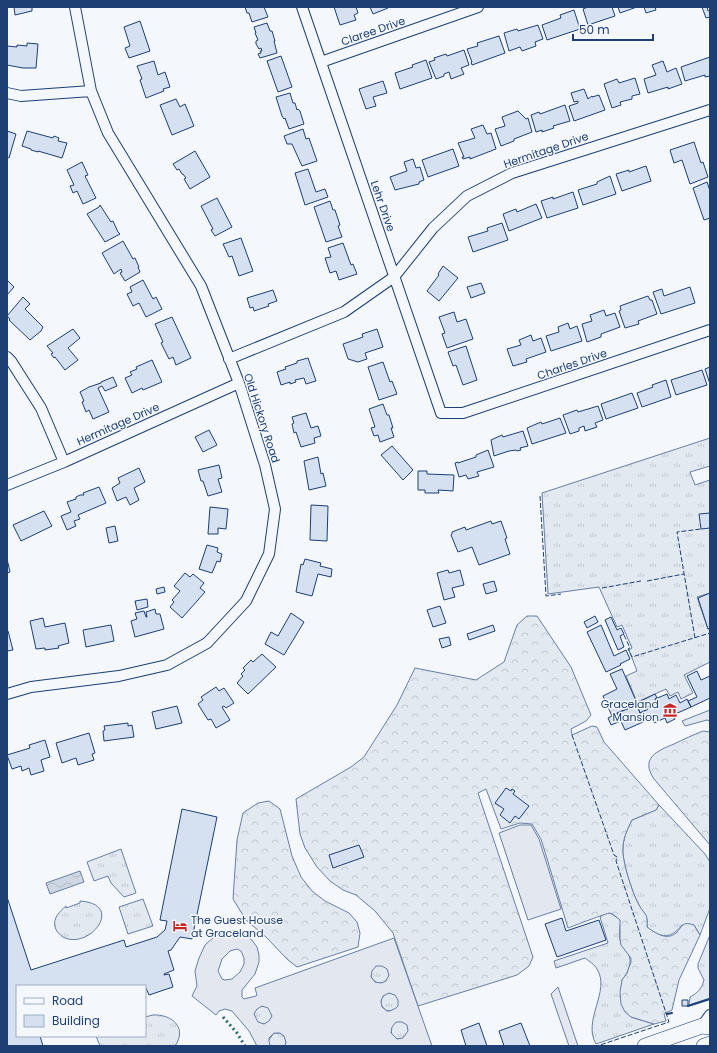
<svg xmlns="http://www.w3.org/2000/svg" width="717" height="1053" font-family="Poppins,sans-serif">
<defs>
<pattern id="grass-tufts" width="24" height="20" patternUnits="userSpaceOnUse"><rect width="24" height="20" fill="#e3e9f0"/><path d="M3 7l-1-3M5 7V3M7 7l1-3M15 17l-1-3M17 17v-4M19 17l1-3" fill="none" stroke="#c2c9d1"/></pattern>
<pattern id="forest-crowns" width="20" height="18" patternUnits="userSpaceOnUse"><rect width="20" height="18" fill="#e3e9f0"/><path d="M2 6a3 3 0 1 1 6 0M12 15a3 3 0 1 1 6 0" fill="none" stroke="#c2c9d1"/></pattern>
<pattern id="water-waves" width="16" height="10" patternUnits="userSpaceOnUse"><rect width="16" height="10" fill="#cfd7e4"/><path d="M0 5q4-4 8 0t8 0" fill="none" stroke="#b1bac7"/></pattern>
</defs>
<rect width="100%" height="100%" fill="#f4f7fb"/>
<path fill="url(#grass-tufts)" stroke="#687fa3" d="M710,438V466L690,472L695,485L710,480V593L697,597L708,629H710V662L684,675L693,693L681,699L678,692L670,696L666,689L637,702L626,676L637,671L629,650L632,648L622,625L617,627L599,587L548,594L542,493Z
M710,710V721L707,720L685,726L682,721Z
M659,805L705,854L710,862V908L700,935L694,925H682C670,940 661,938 647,927C648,913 644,915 639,905C632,893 621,859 623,846C624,836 628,828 632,820L656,810Z
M121,849L136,893L124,897L111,883L108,876L94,881L87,862Z
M143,899L153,926L128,934L119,907Z
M80,901C126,904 89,951 63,937C60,935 56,931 55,927C53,918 59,912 66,906V908L80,903Z
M606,913H610L621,920C620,927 618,936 621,943C622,946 624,948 626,951C634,960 629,971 622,980L631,1017L654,1024L596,1044C582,1020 611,991 597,969C595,965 589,961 585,958L556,968L554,961L608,943L600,917Z
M710,935V998L689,1005L690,997C698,993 702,988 704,980L698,968V964Z
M371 974a9 9 0 1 1 18 0a9 9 0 1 1-18 0Z
M381 1002a9 9 0 1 1 18 0a9 9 0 1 1-18 0Z
M254 1015a9 9 0 1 1 18 0a9 9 0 1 1-18 0Z
M153,1015C171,1014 188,1027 175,1046H100L96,1036H145V1017Z
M391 1030a9 9 0 1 1 18 0a9 9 0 1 1-18 0Z
M274,1033H280C285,1036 287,1040 285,1046H270L268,1041Z"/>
<path fill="url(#forest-crowns)" stroke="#687fa3" d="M527,616H537L571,667L591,715L586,721L571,729L572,735L592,726L597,727L604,742L659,805L656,810L632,820C628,828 624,836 623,846C621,858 632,893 639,905C645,916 648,912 647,927C655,933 667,941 676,933C683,926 682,921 694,925L700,935L679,980L672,1010L664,1014L666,1021L654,1024L631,1017L625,1012L621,1004L620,992L622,980L627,973L631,962V958L621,945L620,939V920C618,918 613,914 610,913C607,913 573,926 568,928L541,839L532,824L520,823L501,829L486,789L478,793L533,957L529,966L517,975L418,1006L393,933L375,911L356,895L343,890L330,881L317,867L305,848L300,834L296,799L351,767L364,757L397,705L415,668L476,680L504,662L517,625Z
M703,731L710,732V845L654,779C640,758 657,751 674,744C684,739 693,735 703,731Z
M269,801L280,809L292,856L301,877L312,891L325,901L349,913L357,922L360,933L358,947L297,967L287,959L266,937L246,920L233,899L237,840L243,813L258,803Z"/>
<path fill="#e3e8f0" stroke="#687fa3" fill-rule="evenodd" d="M520,825H531L539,839L561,909L528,920L499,833Z
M232,931L244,934L251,939L257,947L259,955V962L255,974L242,990V997L244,999L256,996L257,995L255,988L394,938L432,1046H285L286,1042L284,1036L280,1033H274L269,1038V1041L270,1046H257L249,1031L232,1011L225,1009L219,1011L216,1015L192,996L197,986L195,971L199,958L205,945L215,936L224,933ZM237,949L241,951L244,958V964L240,972L232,979L225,980L222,979L218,971L222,959L230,951ZM376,966H382L387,969L389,975L386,981L384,982L381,983L375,982L371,977L372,971ZM389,993L395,995L398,1000V1006L396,1008L390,1011H387L382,1007L381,1001L383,996ZM262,1006L268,1008L272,1016L269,1021L264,1024L258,1022L254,1014L257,1009ZM396,1022H402L407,1025L408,1031L403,1038L397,1039L391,1033L392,1027Z
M558,987L578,1046H569L551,994Z"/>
<path fill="url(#water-waves)" stroke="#687fa3" d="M80,871L84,882L50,894L46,883Z"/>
<path fill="#d5e0f0" stroke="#1d3f73" d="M14,7H32V11L15,15Z
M245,7H264L268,17L252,22L249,13H247Z
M334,7H356L358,13L354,15L356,20L340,25Z
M370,7H388V8L373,14Z
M588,7H612L615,16L588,25L583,9Z
M618,7H637L620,13Z
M644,7H655L656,10L646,13Z
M702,7H707L708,11L710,10V17L706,18Z
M574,10L580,29L547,40L542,25L561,18L560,15Z
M140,21L150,51L129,58L125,48L130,46L124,27Z
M267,23L270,31H272L275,41H274L277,53L260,58L258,54L261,53L260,51H262L261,48L259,49L256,44V41L258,40L255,33H256L254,27Z
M538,25L543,39L535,42L536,46L522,51L520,47L509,51L504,33L517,29L518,31Z
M499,36L505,53L472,65L471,62H472L467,49L478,46L477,43Z
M27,43L38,44L36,68H23L7,65V46L17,47V45L27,46Z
M464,50L469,65L461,68L464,74L451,79L449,72L444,74V76L436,79L429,62L435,60L434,58L446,54L447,56Z
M281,56L292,87L278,92L267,61Z
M710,57V76L705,77V75L685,81L681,67Z
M426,60L432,78L400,89L395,73L413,67L412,65Z
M154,61L158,75L165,72L170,87L163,89L164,91L146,98L140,80L142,79L137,66Z
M663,61L667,72L676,68L682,84L668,89V87L648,93L644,79L656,75L652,65Z
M635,78L640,94L632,96V99L620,102L621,105L612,108L604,84L617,79L619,83Z
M383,81L387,93L373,97L376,106L366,109L359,89Z
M584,89L588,99L592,96V97L599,95L605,110L574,121L569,106L578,103V101L574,102L571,93Z
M290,93L293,103H295L297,110L298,109L300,111L304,124L289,129L285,118L284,119L282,116L276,97Z
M176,99L180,107L185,104L194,126L172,135L160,105Z
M565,105L570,121L553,126L554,128L542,132V130L536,132L531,115L539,112L540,114Z
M518,111L526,119L528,118L532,132L514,139V141L501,146L495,129L505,126L502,117Z
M483,125L487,134L491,133L496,149L470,159V157L463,159L462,157H464L458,143L475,138L471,129Z
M303,129L306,139L309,138L317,161L302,166L292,144H287L284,136Z
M7,131L16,134L9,158L7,157Z
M27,131L53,138L54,136L59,138L58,141L67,143L62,158L38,151V152L31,150V149L22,146Z
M694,142L701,163L703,162L708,177L690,184L682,160L674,163L670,150Z
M453,149L459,166L428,177L422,160Z
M195,151L210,177L190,189L184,179L186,178L183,174H182L179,169L177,170L173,164Z
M413,159L416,168L420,167L424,180L419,182V184L395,190L390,177L407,171L404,162Z
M82,162L88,175L85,176L96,198L83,204L77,191L73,193L70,186L74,185L67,170Z
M646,166L651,181L622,191L616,174L629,170V172Z
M308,169L316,192L325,189L328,197L305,205L295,173Z
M610,176L616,194L583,205L578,190L597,184V182Z
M707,182L710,191V218L704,220L693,188Z
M573,192L578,208L547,218L541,201L553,197V199Z
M217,198L232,227L215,236L211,230L213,229L201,206Z
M330,201L333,210H335L340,225L338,226L342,237L326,242L314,207Z
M536,204L542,218L509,231L503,214L516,209L517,212Z
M100,205L111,222L113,221L118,232L120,234L105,242L87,214L99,207Z
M502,223L508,240L473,252L468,237L488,231L487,228Z
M241,238L253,271L239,276L232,256L229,257L223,244Z
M123,241L133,259L135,258L139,267H138L140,272L125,281L120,273L122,272L121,269L114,274L102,253Z
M343,243L351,265L353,264L357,274L339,280L336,271L330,273L325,258L331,257L328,248Z
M443,266L458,278L439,301L427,291L439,275L438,274Z
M7,280L14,287L7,295Z
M143,280L153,299L156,297L162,309L146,317L139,303L133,306L127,294L132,292L130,287Z
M481,283L485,293L471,298L467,287Z
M690,287L695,303L661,314L653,292L662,289L664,296Z
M273,290L277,301L268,304L269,306L254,311L253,307L250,308L247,298Z
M648,296L650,300H652L657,314L638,321L639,324L625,328L619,311L621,310L620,306Z
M23,297L30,304L25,309L43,327L41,331L30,340L9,320L10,319L7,316Z
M604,310L606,316L615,313L620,327L601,334V337L587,342L582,324L592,321L590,315Z
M454,312L457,322L466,319L473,339L447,348L442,334L445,333L439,317Z
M172,317L191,358L176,365L173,357L169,359L161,343L163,342L155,324Z
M568,323L570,329L577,326L582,341L551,351L546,336L559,332L558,327Z
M73,329L80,338L68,348L78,360L65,370L55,357L54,358L51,354L53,353L47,346Z
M377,329L383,347L365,353L367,359L358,362L348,359L343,344L363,337L362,334Z
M531,335L533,341L541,338L546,352L526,359L527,362L513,366L507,349L521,345L519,340Z
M466,346L477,380L463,385L456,365L453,366L448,352Z
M308,358L316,381L306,384L304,378L295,380L296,382L290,384V382L281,385L277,372L286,369L285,367L297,363V361Z
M152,360L162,382L143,390L142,388L132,393L125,378L132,375L130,372L137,369L136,367Z
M383,362L390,382L392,381L397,394L379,400L368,367Z
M710,367V384L705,369Z
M702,370L707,385L676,395L671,380Z
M113,377L117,386L105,391L102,386L98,388L109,412L93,419L89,410L86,412L82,402L84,401L80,392L89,387L101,383V382Z
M666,380L671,397L642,407L637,393L653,387L652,385Z
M632,393L638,408L606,419L601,404Z
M383,404L387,415H389L393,428H391L394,437L380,442L378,435L374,436L371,428L375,427L369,409Z
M598,406L603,420L595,423L597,427L585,431L584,426L579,428V431L570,434L563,415L577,410L578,412Z
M306,413L311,428L318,426L321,436L314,438L315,443L301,447L296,432L294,433L292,424L294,423L292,417Z
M560,418L566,433L532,444L527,428L541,422L542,424Z
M209,430L217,445L203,452L195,437Z
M523,431L528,446L520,448L521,450L517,451L516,450L509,451L494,456L491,440L502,435L503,437Z
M392,446L413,470L403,480L381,455Z
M488,450L494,467L477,472L479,476L468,479L466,475L459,477L455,463L458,462V463L476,457V455Z
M318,457L321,474L323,473L326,486L309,490L304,461Z
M219,465L222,478L218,479L222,492L208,496L203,481H201L198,470Z
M139,468L145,482L134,488L139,500L130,505L126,497L117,501L112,488L120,483L118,478Z
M418,471H427V474L454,475L453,491L438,490L439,493H425V490H418Z
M99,487L106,503L78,515L80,519L74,521L76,526L67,530L61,516L71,512L67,502L76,499V497L80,495H84L83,493Z
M311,505L328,506L327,541L310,540Z
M210,507L228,509L226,529L218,528V534H208Z
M44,511L52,526L21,541L13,525Z
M710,513V528L701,529L699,514Z
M491,521L492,524L501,521L507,538L505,539L510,554L479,565L472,547L458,552L451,535L452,534V532L465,527L466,530Z
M115,526L118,541L109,543L106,528Z
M207,545L218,548L217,552L222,554L220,562L217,561L212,573L199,569Z
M7,559L10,572L7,573Z
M305,559L321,563L320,566L332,569L331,577L318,574L312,596L296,592L301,564L303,565Z
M448,570L449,573L460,570L464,585L452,588L455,597L444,600L437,573Z
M185,573L190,577L193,574L204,583L200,588L205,592L182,618L170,607L174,602L172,600L180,591L174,586Z
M494,581L497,591L486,594L483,584Z
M164,587L165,592L157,594L156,589Z
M710,593V628L708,629L698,598Z
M147,599L148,607L137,610L135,601Z
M440,606L446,623L433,627L427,610Z
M155,609L156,614H160L164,629L135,637L131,621L137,619L135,613L144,611L146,617H147L146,612Z
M291,613L304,622L284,655L265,644L271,632L278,636Z
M595,616L598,622L587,628L584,622Z
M611,617L617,630L621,628L624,634L620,636L624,647L618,650L605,620Z
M43,618L45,627L65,623L69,643L58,646L59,648L45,650V648L36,649L30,621Z
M111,625L114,641L86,647L83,630Z
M493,625L495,631L469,640L467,634Z
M601,625L614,656L626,650L630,659L620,664L621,665L606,672L587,632Z
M7,631H8L13,650L7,651Z
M449,637L451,645L442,648L439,639Z
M262,654L276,667L248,694L237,683L243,676L241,674L245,670L243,668L251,660L253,662Z
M622,669L637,703L655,694L657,698L655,699L657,703L647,707L648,709L640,713L637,705L617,713L621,721L611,725L608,718L612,716L603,696L617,689L610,674Z
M697,671L701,680L710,676V698L691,707L688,701L697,697L687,676Z
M216,687L219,691L224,688L234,703L226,708L224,706L222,707L230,720L216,728L211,719L208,720L198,704L203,700L201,697Z
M667,694L669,699L676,695L680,703L687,699L691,707L673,715L675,719L667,723L665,718L654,723L652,718L625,730L617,713L637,705L640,713L648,709L647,707L657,703L655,699Z
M177,706L182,723L156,729L152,712Z
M128,723V726L132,725L134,737L104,741L103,731L105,730L104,726Z
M89,733L95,753L92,754L94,760L78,765L76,758L62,763L56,743Z
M45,740L50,757L41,760L44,771L31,775L29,768L22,771L21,766L12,769L7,755L30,748L29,745Z
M506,788L511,791L512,789L515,791L513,794L529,806L519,819L515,816L510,823L500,815L504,809L495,803Z
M182,809L217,817L192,939L180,937L171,950L168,951L174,970L164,974V975L169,974L173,987L149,995L145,986H17V1036H40L43,1046H7V897L31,970L124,940L126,947L157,937L165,930L167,921L160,920Z
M359,845L364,857L333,868L329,855Z
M562,918L566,931L599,920L606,940L557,957L545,924Z
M682,1000H688V1006H682Z
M479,1023L487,1046H466L461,1030Z
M521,1023L530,1046H504L499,1031Z"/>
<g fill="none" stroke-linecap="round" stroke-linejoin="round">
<defs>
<path id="minor" d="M302,7L441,413H463L710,330
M321,62L478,7
M7,93L21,96L91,91
M7,357L11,361L41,408L64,462
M229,359L344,312L394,277L433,228L467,196L512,173L710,110
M7,485L64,462L239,383
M7,694L31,687L119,676L167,665L207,643L246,601L269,554L275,509L265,465L239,383L201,286L108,133L91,91L75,7
M702,1026L710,1015"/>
<path id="primary" d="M645,1046L702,1026L710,1027
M704,1046L710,1044"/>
</defs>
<use href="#minor" stroke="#1d3f73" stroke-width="12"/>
<use href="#primary" stroke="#1d3f73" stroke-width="16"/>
<use href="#minor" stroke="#f4f7fb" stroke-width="10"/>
<use href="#primary" stroke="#f4f7fb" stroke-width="15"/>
<path stroke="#2c6c60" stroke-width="3" stroke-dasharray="2 3" stroke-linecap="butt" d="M223,1017L237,1033L245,1046"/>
<path stroke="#1d3f73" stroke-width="1" stroke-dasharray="5 2" stroke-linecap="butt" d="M540,496L546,596L561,594
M647,581L684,574
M602,588L641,581
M624,635L630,648L628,649L632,657L710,633
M695,638L677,532L701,529
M572,735L614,855L617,857L616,861L669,1022L597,1046"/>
<path stroke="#1d3f73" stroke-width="2" d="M688,1006L710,999
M667,1014L672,1013"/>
</g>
<defs>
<symbol id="museum-bare" viewBox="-9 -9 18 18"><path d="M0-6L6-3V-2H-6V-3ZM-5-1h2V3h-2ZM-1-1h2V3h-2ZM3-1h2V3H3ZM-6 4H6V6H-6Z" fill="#c62828" stroke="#f4f7fb" stroke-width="2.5" paint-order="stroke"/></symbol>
<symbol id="hotel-bare" viewBox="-9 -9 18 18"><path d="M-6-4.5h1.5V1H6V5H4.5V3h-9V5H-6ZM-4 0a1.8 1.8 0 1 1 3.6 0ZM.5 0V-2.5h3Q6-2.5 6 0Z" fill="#c62828" stroke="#f4f7fb" stroke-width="2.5" paint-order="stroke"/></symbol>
</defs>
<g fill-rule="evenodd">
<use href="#museum-bare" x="660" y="700" width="20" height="20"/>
<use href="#hotel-bare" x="170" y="916" width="20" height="20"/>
</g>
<g text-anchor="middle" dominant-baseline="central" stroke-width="3" stroke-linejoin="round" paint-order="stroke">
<g font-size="11" fill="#1d3f73" stroke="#f4f7fb">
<text transform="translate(373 31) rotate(-19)">Claree Drive</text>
<text transform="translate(546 150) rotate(-19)">Hermitage Drive</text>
<text transform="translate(383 206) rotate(71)">Lehr Drive</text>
<text transform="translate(572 364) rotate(-19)">Charles Drive</text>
<text transform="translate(262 418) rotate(72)">Old Hickory Road</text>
<text transform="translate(118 424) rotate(-24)">Hermitage Drive</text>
</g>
<g font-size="11" fill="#1d3f73" stroke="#f4f7fb" text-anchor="end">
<text x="659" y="704">Graceland<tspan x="659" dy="13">Mansion</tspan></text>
<text x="191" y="920" text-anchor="start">The Guest House<tspan x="191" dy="13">at Graceland</tspan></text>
</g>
</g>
<rect width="717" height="1053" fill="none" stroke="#1d3f73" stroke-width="16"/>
<rect x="16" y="985" width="130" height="52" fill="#f4f7fb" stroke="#9eadc5"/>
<rect x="24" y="998" width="20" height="6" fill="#f4f7fb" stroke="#9eadc5"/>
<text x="52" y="1005" font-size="12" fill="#1d3f73">Road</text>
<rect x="24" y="1015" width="20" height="12" fill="#d5e0f0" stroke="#9eadc5"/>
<text x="52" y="1025" font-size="12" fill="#1d3f73">Building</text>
<path d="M573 34v6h80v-6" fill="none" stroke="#1d3f73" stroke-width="2"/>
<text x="579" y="34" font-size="12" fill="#1d3f73" stroke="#f4f7fb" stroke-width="3" paint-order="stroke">50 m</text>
</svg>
